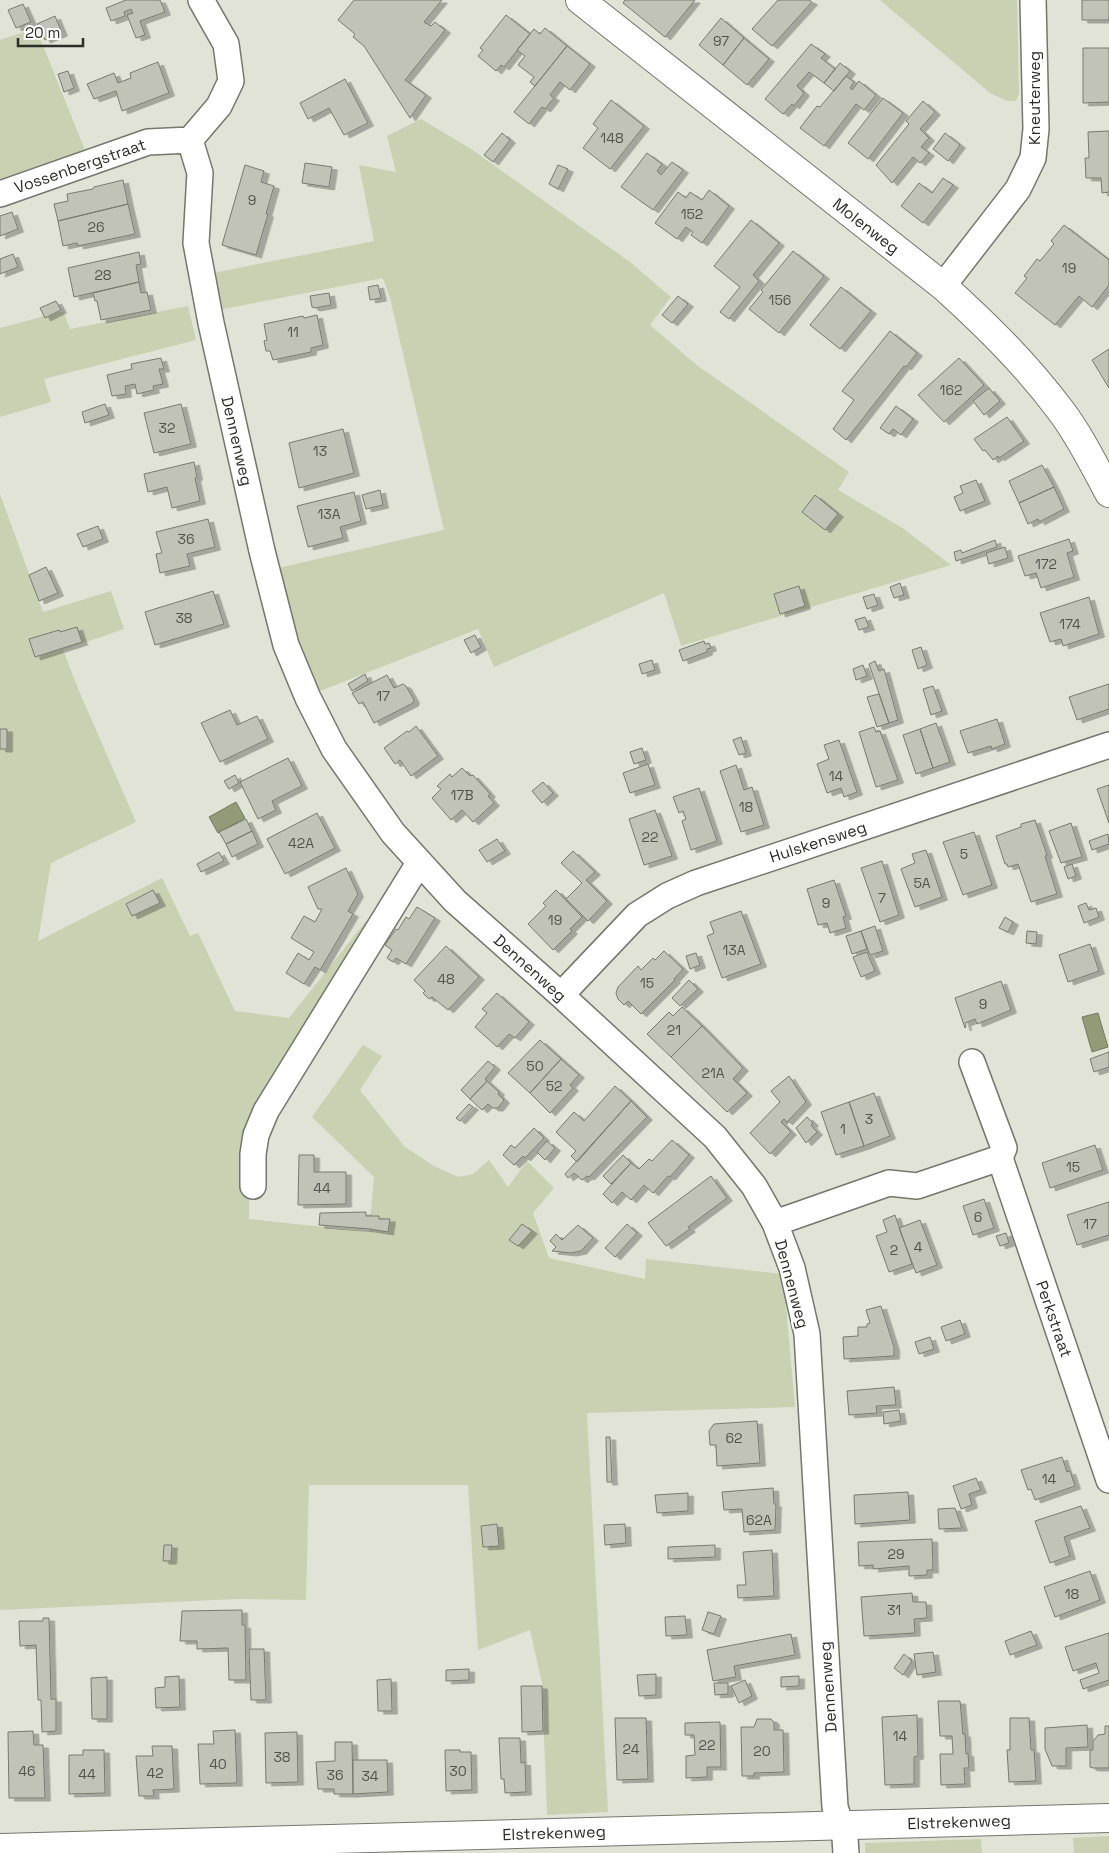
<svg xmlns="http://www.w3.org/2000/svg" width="1109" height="1853" font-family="'Space Grotesk',sans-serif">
<defs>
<filter id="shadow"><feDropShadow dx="5.5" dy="3" stdDeviation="0" flood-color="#0004"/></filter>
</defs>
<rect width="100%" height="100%" fill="#e0e3d6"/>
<path fill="#cad1b3" d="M880,0H1017L1019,94L1016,101H1007L990,93Z
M36,28L85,150L0,183V40Z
M421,119L471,149L630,262L671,297L650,325L698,366L849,472L838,490L901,527L951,565L681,646L664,593L494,667L478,629L315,693L294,636L274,569L444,530L390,298L383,278L218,310L213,273L374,241L359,165L396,172L387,136Z
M188,306L196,340L44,379L51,402L0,417V328L63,311L70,329Z
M0,494L43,612L111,591L124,629L63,650L77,686L136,822L51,863L38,941L162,878L190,936L198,933L235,1011L289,1018L366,921L374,928L249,1169V1219L369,1232L374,1177L312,1117L363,1045L382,1056L360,1090L404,1146L434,1166L458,1177L473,1174L489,1160L508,1187L527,1161L554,1188L533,1213L549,1258L645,1279L646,1259L783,1274L795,1407L587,1413L608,1812L547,1815L542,1683L530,1630L478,1650L468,1485H309L306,1600L237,1599L0,1610Z
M1109,1836V1853H1074L1073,1838Z
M981,1839L982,1853H865V1843Z"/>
<path fill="#939a78" stroke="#747a61" d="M236,802L245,818L218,833L209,817Z
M1098,1013L1108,1047L1092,1052L1082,1017Z"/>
<path fill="#c1c3b7" stroke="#787a6f" filter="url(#shadow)" d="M160,0L165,12L140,21L145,35L136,38L127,15L133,13L131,9L124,12L125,16L111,21L106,8L126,0Z
M354,0H442L424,22L431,26L435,22L445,30L405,80L426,95L410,118L364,46L353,37L355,34L338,20Z
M625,0H695L665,37L623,3Z
M778,0H809L812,2L772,46L752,29Z
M1082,0H1109V20H1082Z
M23,4L31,22L16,28L8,10Z
M506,15L530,34L504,67L501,65L496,71L478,56L483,50L480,48Z
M55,16L62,33L45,40L37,24Z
M721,18L744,38L723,65L699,45Z
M545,28L567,46L535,86L530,82L534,77L518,65L525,56L517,50L534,29L540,34Z
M744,38L769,59L747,85L723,65Z
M811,44L825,54L821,58L835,69L824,83L809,72L797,86L804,93L794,106L792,104L783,114L765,99Z
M567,46L590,64L570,90L560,82L550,95L554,98L545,109L542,107L529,124L514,112Z
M1083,48H1109V102L1083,103Z
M158,62L169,93L122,111L116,91L94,99L87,84L114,73L118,83L131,78L130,73Z
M840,63L850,71L834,91L824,83Z
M68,71L74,88L64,92L58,74Z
M846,76L854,82L850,88L852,90L859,81L876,95L864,110L856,104L824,146L800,128L817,106L820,107Z
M345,79L368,123L344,135L329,108L308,119L300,103Z
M883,98L903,113L868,159L848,143Z
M611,100L644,126L610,169L583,148L598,128L593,124Z
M923,101L935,112L920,129L929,138L921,147L929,153L920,163L913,157L892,183L876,165L909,124L906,121Z
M1109,131V192L1102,193L1101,178H1086L1085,158H1089L1088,132Z
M502,133L510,140L493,162L484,155Z
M945,133L960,145L948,161L933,149Z
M647,153L662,164L657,171L661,175L672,162L683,170L653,210L621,187Z
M305,163L332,167L329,187L302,183Z
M245,165L264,171L261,182L274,186L266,214H268L256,255L222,245Z
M558,165L568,169L558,189L549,184Z
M943,178L953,185L923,223L901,206L919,183L932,193Z
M123,180L128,204L58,221L54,204L68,201L67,194L93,189L94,187Z
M709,190L729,206L702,243L691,235L693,232L686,227L677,239L655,223L678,192L686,198L690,192L702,200Z
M128,204L135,234L78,246L77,243L63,246L58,221Z
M12,212L18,229L0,236V216Z
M751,220L779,243L753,275L759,281L729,319L720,312L740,287L714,266Z
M1064,225L1109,260V285L1092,307L1079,296L1055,325L1015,293L1027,278L1024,276L1037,259L1040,261L1054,244L1051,241Z
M793,251L824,276L779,333L749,309L763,292L761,290Z
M139,252L141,264L136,265L139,282L74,297L68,268Z
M13,254L18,267L0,274V259Z
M139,282L141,293L147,292L151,310L101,320L97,301H95L93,293Z
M378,285L381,298L370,300L368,287Z
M841,287L871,311L840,349L810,325Z
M329,293L331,305L315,308L312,307L310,296Z
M678,296L688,304L672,323L662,315Z
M56,301L61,310L45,318L40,308Z
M317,315L323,345L311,348V352L273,360L270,351H266L264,341L267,340L264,324L303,316L304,318Z
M890,331L917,353L906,367L904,366L846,440L833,429L854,400L842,391Z
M1109,349V388L1092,360Z
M161,358L164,369H159L163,384L153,386L154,390L137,394L135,384L125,386L126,394L112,396L107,375L132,369L131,364Z
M959,358L984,385L944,422L918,395Z
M989,388L1000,401L984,415L973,401Z
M105,404L109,415L85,423L82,412Z
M181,404L191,444L154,453L144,413Z
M896,406L913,419L901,435L893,429L889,434L880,428Z
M1007,417L1024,441L999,458L998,456L993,460L985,450L983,451L974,439Z
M343,429L354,473L299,488L289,443Z
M194,462L197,477L195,478L200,501L172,508L167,487L148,492L144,474Z
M1042,465L1054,487L1019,503L1009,481Z
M976,480L985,501L960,511L954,497L963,493L960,486Z
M1054,487L1064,509L1039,522L1038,519L1028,524L1019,503Z
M380,490L383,505L366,509L362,495Z
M354,492L361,521L340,527L343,538L308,547L297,506Z
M815,495L838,514L825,530L802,512Z
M208,519L215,547L187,554L190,566L160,573L156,554L162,553L156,532Z
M98,526L103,539L83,547L77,534Z
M1069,539L1073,551L1067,553L1074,577L1041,588L1036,573L1025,576L1018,556Z
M995,540L997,547L956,561L954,552L961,550L962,553Z
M1005,547L1008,558L989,564L986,553Z
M46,567L58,593L39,601L29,575Z
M900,583L904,595L894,598L890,587Z
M799,586L805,606L780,614L774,594Z
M213,591L224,624L155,645L145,612Z
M874,594L878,605L867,609L863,597Z
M1089,597L1099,634L1063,646L1061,639L1050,642L1040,613Z
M865,617L869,627L859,630L855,620Z
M77,627L82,642L35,657L29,639L59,630L60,632Z
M475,635L481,647L471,653L464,640Z
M704,641L705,644L709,643L711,648L707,649V652L683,661L679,650Z
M921,647L927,665L918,669L912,650Z
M652,660L655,670L642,674L639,664Z
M875,661L879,671L884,669L898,720L889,723L869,664Z
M863,665L867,676L856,680L853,669Z
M365,674L368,681L352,691L348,684Z
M387,675L394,688L403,684L406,686L414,700L413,703L374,723L363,702L359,704L352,693Z
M1109,684V709L1077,720L1069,697Z
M933,686L942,711L931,715L923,689Z
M879,694L889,723L877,727L867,697Z
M230,710L237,725L257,716L268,739L220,762L201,723Z
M997,719L1005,744L992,749L991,746L968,753L960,731Z
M936,723L950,762L933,768L920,729Z
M416,726L438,756L411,776L400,760L395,764L384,748L407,731L409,732Z
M874,727L876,732L880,731L898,780L876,787L859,732Z
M0,729H7V749H0Z
M920,729L933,768L916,774L903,735Z
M741,737L746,753L739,755L733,740Z
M839,740L857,792L844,797L841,788L827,793L817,764L829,759L824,745Z
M642,748L646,760L634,764L630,752Z
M288,758L302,786L272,801L276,810L258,819L240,782Z
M648,764L655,785L630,793L623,773Z
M736,765L744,790L752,787L764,825L741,832L720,771Z
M462,768L470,776L473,775L490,794L488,796L494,803L473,822L462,810L451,820L432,798L441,789L437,786L450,774L452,777Z
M235,775L239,783L229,789L224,781Z
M543,782L553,793L542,803L532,791Z
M1109,785V823L1097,789Z
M699,788L717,841L691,850L682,821L686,819L683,811L679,813L673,797Z
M655,810L672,856L644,865L629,819Z
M317,813L335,848L285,874L267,839Z
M246,819L252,831L226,844L219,832Z
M1035,820L1047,855L1045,856L1057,894L1031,902L1018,864L1008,867L1007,864H1005L996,836L1021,827V824Z
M1071,823L1082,857L1061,863L1049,831Z
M252,831L258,844L232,857L226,844Z
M974,832L992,885L963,895L943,842Z
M1108,834L1109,844L1092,850L1089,841Z
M497,839L505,851L487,862L479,850Z
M926,850L942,897L915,907L901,869L915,863L912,854Z
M573,851L595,872L586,880L607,901L588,921L566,899L582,883L561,863Z
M219,852L224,861L201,872L197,864Z
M882,861L899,915L880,922L861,868Z
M1072,864L1076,876L1068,879L1064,867Z
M346,868L358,894L348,911L353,914L320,970L315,967L304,984L286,973L298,953L309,960L314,952L291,938L304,916L315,922L322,909H318L308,887Z
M834,880L846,916L843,917L846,928L830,933L827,923L818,925L807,889Z
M153,890L160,903L132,916L126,904Z
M556,890L582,917L570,929L572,931L553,950L528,924L546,906L543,903Z
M1086,903L1089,910L1096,908L1099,917L1084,923L1078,906Z
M417,907L435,918L406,964L396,958L393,962L387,958L392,950L385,945L396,929L398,930L406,917L409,919Z
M741,911L761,964L722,978L707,936L714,933L710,922Z
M1005,917L1013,922L1008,932L999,928Z
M875,926L883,951L870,955L861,931Z
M861,931L867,949L852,954L846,936Z
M1027,931L1037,932L1036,944L1026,943Z
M1090,944L1099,971L1068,982L1059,955Z
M446,946L479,977L448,1010L432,997L429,999L423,993L425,991L414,980Z
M664,951L683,969L674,979L675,980L641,1014L628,1001L624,1005L618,999L616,993L618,987L638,966L641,970L653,958L655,960Z
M867,952L875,971L861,977L853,957Z
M696,953L700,965L690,969L686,956Z
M689,980L698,989L680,1006L672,998Z
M1001,981L1011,1010L977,1024L975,1019L965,1023L966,1027L965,1028L955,998Z
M497,993L529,1022L515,1038L509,1034L497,1047L475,1027L487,1013L482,1009Z
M682,1007L702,1026L671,1057L647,1034L669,1012L673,1016Z
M702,1026L743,1068L733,1079L747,1093L727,1112L671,1057Z
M540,1040L561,1059L530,1093L508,1073Z
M1109,1052V1067L1094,1072L1090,1059Z
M561,1059L579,1075L570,1085L573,1088L550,1113L530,1093Z
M488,1061L495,1067L485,1079L487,1081L470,1099L461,1090Z
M789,1076L806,1102L787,1122L784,1119L781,1122L791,1132L770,1154L750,1133L780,1102L771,1091Z
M487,1081L499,1092L498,1094L504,1100L498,1108H493L488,1104L482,1110L470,1099Z
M615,1086L631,1101L577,1162L571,1156L576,1151L556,1132L574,1112L584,1121Z
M874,1093L890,1136L864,1146L849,1102Z
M631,1101L647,1117L589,1177L587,1176L582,1180L574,1173L568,1178L565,1174Z
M849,1102L864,1146L836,1155L821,1112Z
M469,1104L473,1107L460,1121L456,1118Z
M807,1117L813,1123L811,1125L817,1132L806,1143L796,1128Z
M534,1128L544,1138L525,1158L523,1156L514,1165L503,1155L511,1145L515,1148Z
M672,1140L689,1155L670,1177L668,1176L653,1193L644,1185L631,1200L622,1192L612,1203L603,1194L631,1163L639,1169L649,1159L652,1161Z
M547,1141L555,1148L545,1160L537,1152Z
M1095,1145L1103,1170L1050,1188L1042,1163Z
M299,1155H314V1172H346V1204L298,1205Z
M623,1155L631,1163L611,1184L603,1176Z
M711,1176L727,1198L688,1227L690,1229L666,1246L648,1223Z
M984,1199L994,1228L973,1235L963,1206Z
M1109,1202V1235L1077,1245L1067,1215Z
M366,1212V1216H379V1219H390L388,1232L370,1229L319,1225L320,1213Z
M895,1215L912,1264L889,1272L876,1236L887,1232L883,1220Z
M920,1220L937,1265L916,1273L899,1228Z
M522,1224L532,1231L518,1246L509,1240Z
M627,1224L637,1233L615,1257L605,1248Z
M578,1225L593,1238L581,1251L571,1253L552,1251L556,1247L550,1241L556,1234L562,1240Z
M1006,1233L1009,1243L1000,1246L996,1236Z
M881,1306L894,1347V1356L844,1359L843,1337L858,1336V1327H867V1324L870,1323L866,1310Z
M960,1320L965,1334L946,1341L941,1327Z
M930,1337L934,1349L919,1354L915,1342Z
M894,1387L896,1405L876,1406L877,1413L849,1415L847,1391Z
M899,1410L901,1421L884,1424L883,1412Z
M757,1421L760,1463L717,1466L716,1445H710L709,1431L714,1424Z
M606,1437H610L612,1482H607Z
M1062,1457L1067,1472L1070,1471L1075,1486L1035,1500L1031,1489L1028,1490L1021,1470Z
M976,1478L981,1490L969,1494L972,1505L961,1509L953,1486Z
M773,1488L774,1504H776L775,1530L744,1532L742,1509L724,1510L722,1492Z
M908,1492L910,1520L855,1524L854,1495Z
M688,1493V1511L657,1513L655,1495Z
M1081,1506L1090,1528L1064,1537L1070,1556L1050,1563L1035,1521Z
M955,1508L962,1528L939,1529L938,1509Z
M497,1524L499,1546L483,1547L481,1526Z
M625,1524L626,1543L605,1545L604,1525Z
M932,1539L933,1570H927V1575L909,1576V1566L873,1569V1565L859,1566L858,1542Z
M164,1545H172L171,1561H163Z
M715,1545V1557L668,1559V1547Z
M772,1550L774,1596L738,1598L737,1585H746L743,1552Z
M1090,1571L1100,1600L1055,1617L1044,1587Z
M912,1593L913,1602H926L927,1618L914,1619L915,1633L864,1636L861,1597Z
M242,1610V1625H245L246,1680H229L228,1648L197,1649V1641H180L182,1611Z
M708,1612L721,1616L714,1634L702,1630Z
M685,1616L687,1635L666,1636L665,1617Z
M43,1618H49L51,1699H56V1731L42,1732L41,1700H38L36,1645L20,1646L19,1621H43Z
M1031,1631L1037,1645L1010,1655L1005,1641Z
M1109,1633V1680L1083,1689L1080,1680L1099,1673L1096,1663L1073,1671L1065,1647Z
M791,1634L795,1655L734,1666L736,1677L713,1681L707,1650Z
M249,1649H264L266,1700H251Z
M933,1652L936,1672L917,1675L914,1654Z
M904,1654L912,1661L903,1675L894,1668Z
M469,1669V1680L446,1681V1670Z
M656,1674V1695L639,1696L637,1675Z
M179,1676L180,1707L156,1708L155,1688L165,1687V1677Z
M799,1676V1686L781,1687V1677Z
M107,1677V1719H92L91,1678Z
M391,1679L392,1711H378L377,1680Z
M745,1680L752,1696L739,1703L731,1686Z
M714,1683H728V1694L715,1695Z
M521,1686H542L543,1731L522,1732Z
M938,1701H960L963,1734H965L966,1754L968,1753L969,1768H964L965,1784L941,1785L940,1754H953L952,1736H940Z
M917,1715L918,1756L914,1757V1784L885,1785L882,1717Z
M615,1718H646L648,1779L617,1780Z
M1010,1718H1029L1031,1750H1034L1036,1781L1009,1782L1007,1750H1010Z
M757,1719H771L774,1722V1730H783L784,1772L754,1773V1776H742L741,1727H754Z
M720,1722L721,1767H707V1777L686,1778V1756L695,1755L694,1735H685V1723Z
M1087,1725L1088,1747L1066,1748V1766H1052L1045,1749V1728Z
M1105,1726H1109V1768H1093L1090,1767V1750H1093V1741L1098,1735L1105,1734Z
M235,1730L237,1783L200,1784L198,1744H214L213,1731Z
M33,1731L34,1745H43L45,1798H9L8,1732Z
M297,1732L298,1782L266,1783L265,1733Z
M499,1738H520L521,1763L525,1762L526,1792L505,1793L504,1779H501Z
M335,1742H352L353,1794H334V1789H318L316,1762L335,1761Z
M152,1746H172L174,1789L153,1790L154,1796H139L136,1756H153Z
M83,1750H104L105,1793L69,1794V1755H83Z
M445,1750H460V1752H471L472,1790L446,1791Z
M353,1760H387L388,1792L353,1794Z"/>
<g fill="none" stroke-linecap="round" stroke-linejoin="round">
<defs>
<path id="street" d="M190,140L200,173L196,243L211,323L262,551L286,645L308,698L334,749L393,833L455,901L561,995L715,1137L754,1186L775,1223L792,1268L807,1334L835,1807L845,1838L846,1853
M190,140L219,106L231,81L226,44L201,0
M0,194L148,142L190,140
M943,286L1018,189L1033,158L1036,129L1033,0
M561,995L637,915L667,896L696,883L1109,745
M1000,1158L1109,1480
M253,1186V1154L256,1135L266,1111L419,863
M775,1223L889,1183L917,1186L1000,1158L1004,1148L972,1062"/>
<path id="secondary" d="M580,0L943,286C986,325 1025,363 1061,411C1080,436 1094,465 1109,493
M0,1848L1109,1818"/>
</defs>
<use href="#street" stroke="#74776c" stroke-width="28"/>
<use href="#secondary" stroke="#74776c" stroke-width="30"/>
<use href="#street" stroke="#fff" stroke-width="25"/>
<use href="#secondary" stroke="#fff" stroke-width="28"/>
</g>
<g text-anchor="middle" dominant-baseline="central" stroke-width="4.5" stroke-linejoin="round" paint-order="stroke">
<g font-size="14" fill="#52534d">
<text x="721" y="41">97</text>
<text x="612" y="138">148</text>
<text x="252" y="200">9</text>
<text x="692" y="214">152</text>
<text x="96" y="227">26</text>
<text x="1069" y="268">19</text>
<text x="103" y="275">28</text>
<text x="780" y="300">156</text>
<text x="293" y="332">11</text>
<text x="951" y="390">162</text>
<text x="167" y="428">32</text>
<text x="320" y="451">13</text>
<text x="329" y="514">13A</text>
<text x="186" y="539">36</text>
<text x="1046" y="564">172</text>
<text x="184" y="618">38</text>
<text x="1070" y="624">174</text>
<text x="383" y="696">17</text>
<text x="836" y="776">14</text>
<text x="462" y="795">17B</text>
<text x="746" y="807">18</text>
<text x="650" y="837">22</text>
<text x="301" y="843">42A</text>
<text x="964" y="854">5</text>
<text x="922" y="883">5A</text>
<text x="882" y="898">7</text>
<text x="826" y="903">9</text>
<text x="555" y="920">19</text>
<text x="734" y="950">13A</text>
<text x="446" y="979">48</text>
<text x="647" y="983">15</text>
<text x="983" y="1004">9</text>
<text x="674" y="1030">21</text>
<text x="535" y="1066">50</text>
<text x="713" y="1073">21A</text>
<text x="554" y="1086">52</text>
<text x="869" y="1119">3</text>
<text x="843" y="1129">1</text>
<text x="1073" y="1167">15</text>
<text x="322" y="1188">44</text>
<text x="978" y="1217">6</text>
<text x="1090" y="1224">17</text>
<text x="918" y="1247">4</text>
<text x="894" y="1250">2</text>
<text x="734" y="1438">62</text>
<text x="1049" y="1479">14</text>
<text x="759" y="1520">62A</text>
<text x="896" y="1554">29</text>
<text x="1072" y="1594">18</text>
<text x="894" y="1610">31</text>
<text x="900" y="1736">14</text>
<text x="707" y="1745">22</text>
<text x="631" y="1749">24</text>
<text x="762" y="1751">20</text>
<text x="282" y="1757">38</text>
<text x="218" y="1764">40</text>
<text x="27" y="1771">46</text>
<text x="458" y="1771">30</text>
<text x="155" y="1773">42</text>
<text x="87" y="1774">44</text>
<text x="335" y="1775">36</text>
<text x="370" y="1776">34</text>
</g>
<g font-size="16" fill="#2d2e2a" stroke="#fff">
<text transform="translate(1034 98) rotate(-90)">Kneuterweg</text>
<text transform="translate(80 166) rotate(-19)">Vossenbergstraat</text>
<text transform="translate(866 226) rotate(38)">Molenweg</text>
<text transform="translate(237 441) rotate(77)">Dennenweg</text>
<text transform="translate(818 842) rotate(-18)">Hulskensweg</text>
<text transform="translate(530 968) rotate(42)">Dennenweg</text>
<text transform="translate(792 1284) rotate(75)">Dennenweg</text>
<text transform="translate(1054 1319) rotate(71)">Perkstraat</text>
<text transform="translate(828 1687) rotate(-94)">Dennenweg</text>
<text transform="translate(959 1822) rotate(-2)">Elstrekenweg</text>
<text transform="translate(554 1833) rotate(-2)">Elstrekenweg</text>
</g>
</g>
<path d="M18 38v8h65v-8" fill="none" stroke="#2d2e2a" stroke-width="2.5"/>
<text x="25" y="38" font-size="15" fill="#2d2e2a" stroke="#ffffff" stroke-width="4" paint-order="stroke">20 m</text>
</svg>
